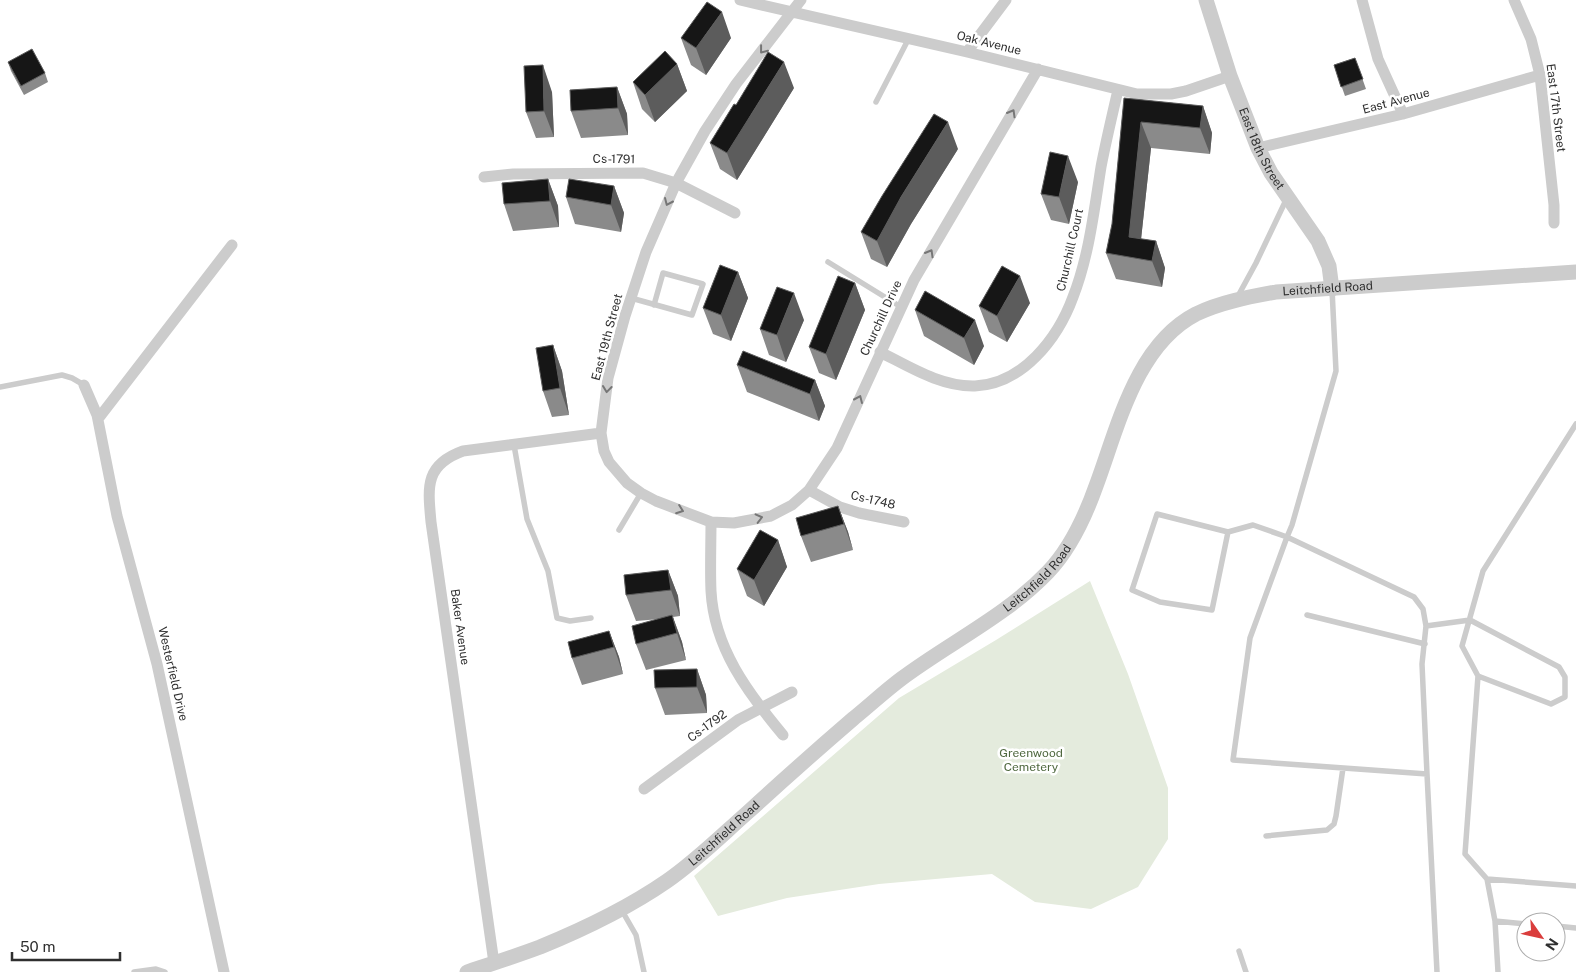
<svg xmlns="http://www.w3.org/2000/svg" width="1576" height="972" font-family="'Public Sans',sans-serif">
<rect width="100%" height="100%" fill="#fff"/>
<path fill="#e4ebdd" d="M1090,581L1128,674L1168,788V839L1138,887L1091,909L1035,902L992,874L879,884L787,898L718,916L694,876L899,698L996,640Z"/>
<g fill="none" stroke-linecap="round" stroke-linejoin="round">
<path stroke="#ccc" stroke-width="5.5" d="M876,102L909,38
M828,262L901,307
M1238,296L1256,263L1286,200
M631,298L692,315L703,284L663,273L654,305
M0,387L62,375L72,378L84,385
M514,445L527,519L548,571L557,618L570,621L591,618
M619,530L641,493
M1228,532L1212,610L1160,602L1132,590L1157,514L1228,532L1253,525L1287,537L1414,597L1423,609L1426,626L1422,664L1427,774L1233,760L1250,638L1287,537L1292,525L1336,371L1332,289
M1307,615L1425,644
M1426,626L1470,620L1559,667L1565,677V697L1551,704L1478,676L1462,646L1483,571L1576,424
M1478,676L1465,854L1487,879L1495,921L1498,972
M1427,774L1437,972
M1266,836L1327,830L1334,824L1336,816L1343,768
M1487,879L1576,886
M621,909L636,935L644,972
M1495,921L1526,924
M1556,926L1576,928
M1239,951L1246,972
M134,972L156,969L165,972"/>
<path stroke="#ccc" stroke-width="11" d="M740,0L967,52L1137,94H1171L1186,91L1230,76
M801,0L736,84L705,131L676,183L646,252L625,316L608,378L601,433L604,451L609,462L627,483L641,493L656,501L711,522L734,523L771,516L792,505L809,490L837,448L914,280L1038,69
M1362,0L1378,59L1403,114
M1514,0L1531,39L1540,75L1554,205V223
M967,52L1006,0
M1258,148L1403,114L1540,75
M484,177L513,174L643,173L676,183L735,213
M880,352C910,367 941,387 975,386C1023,384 1058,338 1073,297C1089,256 1094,211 1101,167C1106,141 1112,116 1118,90
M84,385L97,415L117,516L157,664L224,972
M98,419L232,245
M809,490L840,507L859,513L904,522
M711,522C711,544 710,568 711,591C714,648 748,693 783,735
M644,789L738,720L792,692
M494,963L431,522C428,488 424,465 463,451L601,433"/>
<g stroke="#ccc" stroke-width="15">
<path id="s1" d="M1206,0L1230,76L1258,148L1271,173L1318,241L1329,266L1332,289"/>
<path id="s2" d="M467,972C491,964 516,956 540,947C584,929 628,908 667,881C696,861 721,836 747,813C782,781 818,749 854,718C870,705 885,691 901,679C949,643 1006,616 1048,572C1071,548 1085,517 1096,486C1118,427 1136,345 1196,314C1221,302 1249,297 1276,292L1576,272"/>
</g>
</g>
<path fill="#8a8a8a" d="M681,38H731L706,75L691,65Z
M1355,58L1366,89L1345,96L1334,65Z
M8,62L45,73L48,82L24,95L11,71Z
M677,64L687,91L655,122L642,109L633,82Z
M617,87L627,114L628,135L581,138L571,111Z
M794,88L737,180L720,169L710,143Z
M552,92L554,137L536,138L526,112Z
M1124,98L1203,106L1212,133L1210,154L1151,148L1141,239L1156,241L1165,268L1162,287L1116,279L1106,253L1112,224Z
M958,149L911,224L887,267L871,259L861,232Z
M548,179L558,206L559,227L513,231L504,204Z
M1078,182L1069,224L1051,220L1041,194Z
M614,186L624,213L621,232L575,224L566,197Z
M738,272L748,298L731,341L713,334L703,308Z
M855,283L865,310L836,380L819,373L809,347Z
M1030,303L1007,342L989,332L979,306Z
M915,310L984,346L974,365L924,336Z
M804,320L786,362L769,355L760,329Z
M553,345L562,371L569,415L552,417L543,391Z
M737,365L815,380L825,406L819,421L747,392Z
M838,506L848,532L853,550L811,562L801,536Z
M778,540L787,567L764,606L747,596L737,569Z
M668,570L678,596L680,616L673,617L682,642L686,660L646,670L636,644L660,619L636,621L626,595Z
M609,631L619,657L623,674L582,685L572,658Z
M697,669L706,695L707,713L665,715L655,688Z"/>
<path fill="#5c5c5c" d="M722,12L731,38L706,75L696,48Z
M784,62L794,88L737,180L727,153Z
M677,64L687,91L655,122L645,95Z
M543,65L552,92L554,137L544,111Z
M617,87L627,114L628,135L618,108Z
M1203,106L1212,133L1210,154L1200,128Z
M948,122L958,149L911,224L887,267L877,241L901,197Z
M1141,122L1151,148L1139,258L1129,237Z
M1068,156L1078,182L1069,224L1059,197Z
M548,179L558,206L559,227L550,201Z
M614,186L624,213L621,232L611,205Z
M1156,241L1165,268L1162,287L1152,261Z
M738,272L748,298L731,341L721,315Z
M1020,276L1030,303L1007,342L997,316Z
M855,283L865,310L836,380L826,354Z
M794,293L804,320L786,362L777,335Z
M975,320L984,346L974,365L964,338Z
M553,345L562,371L569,415L560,388Z
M815,380L825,406L819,421L810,394Z
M838,506L848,532L853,550L844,524Z
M778,540L787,567L764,606L754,580Z
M668,570L678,596L680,616L671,590Z
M672,615L682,642L686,660L677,633Z
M609,631L619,657L623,674L614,647Z
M697,669L706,695L707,713L697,687Z"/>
<path fill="#161616" stroke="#5c5c5c" d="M707,2L722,12L696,48L681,38Z
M32,49L45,73L21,86L8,62Z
M665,51L677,64L645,95L633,82Z
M768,52L784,62L727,153L710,143L734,104L736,105Z
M1355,58L1363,79L1341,87L1334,65Z
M543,65L544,111L526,112L524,66Z
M617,87L618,108L571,111L570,90Z
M1124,98L1203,106L1200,128L1141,122L1129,237L1156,241L1152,261L1106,253L1112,224Z
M934,114L948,122L901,197L877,241L861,232L882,196Z
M1050,152L1068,156L1059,197L1041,194Z
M548,179L550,201L504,204L502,183Z
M569,179L614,186L611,205L566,197Z
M720,265L738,272L721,315L703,308Z
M1002,266L1020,276L997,316L979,306Z
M838,276L855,283L826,354L809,347Z
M777,287L794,293L777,335L760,329Z
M925,291L975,320L964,338L915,310Z
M553,345L560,388L543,391L536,348Z
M743,351L815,380L810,394L737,365Z
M838,506L844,524L801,536L796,518Z
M760,530L778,540L754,580L737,569Z
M668,570L671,590L626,595L624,575Z
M672,615L677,633L636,644L632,626Z
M609,631L614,647L572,658L568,642Z
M697,669V687L655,688L654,670Z"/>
<defs><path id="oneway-chevron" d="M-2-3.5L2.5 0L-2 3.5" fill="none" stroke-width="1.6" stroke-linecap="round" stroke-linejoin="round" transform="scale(1.25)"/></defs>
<g stroke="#767676">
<use href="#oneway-chevron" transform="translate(763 50) rotate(128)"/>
<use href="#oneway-chevron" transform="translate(1012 113) rotate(-60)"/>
<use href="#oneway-chevron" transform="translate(668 202) rotate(114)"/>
<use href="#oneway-chevron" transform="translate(930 253) rotate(-60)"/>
<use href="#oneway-chevron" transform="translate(607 389) rotate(97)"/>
<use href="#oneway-chevron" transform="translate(859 399) rotate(-66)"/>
<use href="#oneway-chevron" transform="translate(680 510) rotate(20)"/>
<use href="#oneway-chevron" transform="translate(759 518) rotate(-14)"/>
</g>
<g text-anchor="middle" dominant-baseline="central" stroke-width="5" stroke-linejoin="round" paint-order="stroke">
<g font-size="12" fill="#2f2f2f" stroke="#fff">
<text transform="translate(989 43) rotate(14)">Oak Avenue</text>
<text transform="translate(1396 101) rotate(-15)">East Avenue</text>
<text transform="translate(1556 108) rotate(83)">East 17th Street</text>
<text stroke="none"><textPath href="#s1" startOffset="159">East 18th Street</textPath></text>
<text transform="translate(614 159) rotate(1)">Cs-1791</text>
<text transform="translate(1070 250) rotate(-77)">Churchill Court</text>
<text stroke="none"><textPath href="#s2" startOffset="1150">Leitchfield Road</textPath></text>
<text transform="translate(881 318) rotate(-65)">Churchill Drive</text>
<text transform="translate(607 337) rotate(-75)">East 19th Street</text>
<text transform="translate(873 500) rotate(13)">Cs-1748</text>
<text stroke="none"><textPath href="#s2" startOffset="700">Leitchfield Road</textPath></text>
<text transform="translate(460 627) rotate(82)">Baker Avenue</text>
<text transform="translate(173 674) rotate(77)">Westerfield Drive</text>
<text transform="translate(707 726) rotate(-36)">Cs-1792</text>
<text stroke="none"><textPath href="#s2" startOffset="295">Leitchfield Road</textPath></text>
</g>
<g font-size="12" fill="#4f683f" stroke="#fff">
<text x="1031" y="753">Greenwood<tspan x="1031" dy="14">Cemetery</tspan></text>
</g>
</g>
<g transform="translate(1541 937) rotate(124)"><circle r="24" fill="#ffffff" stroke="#acacac"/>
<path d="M0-4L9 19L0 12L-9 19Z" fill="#da3d3c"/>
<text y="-8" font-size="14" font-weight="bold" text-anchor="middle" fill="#2f2f2f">N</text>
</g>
<path d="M12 952v8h108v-8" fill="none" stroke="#2f2f2f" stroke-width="2.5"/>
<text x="20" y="952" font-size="15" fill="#2f2f2f" stroke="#ffffff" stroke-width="4" paint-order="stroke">50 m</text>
</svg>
